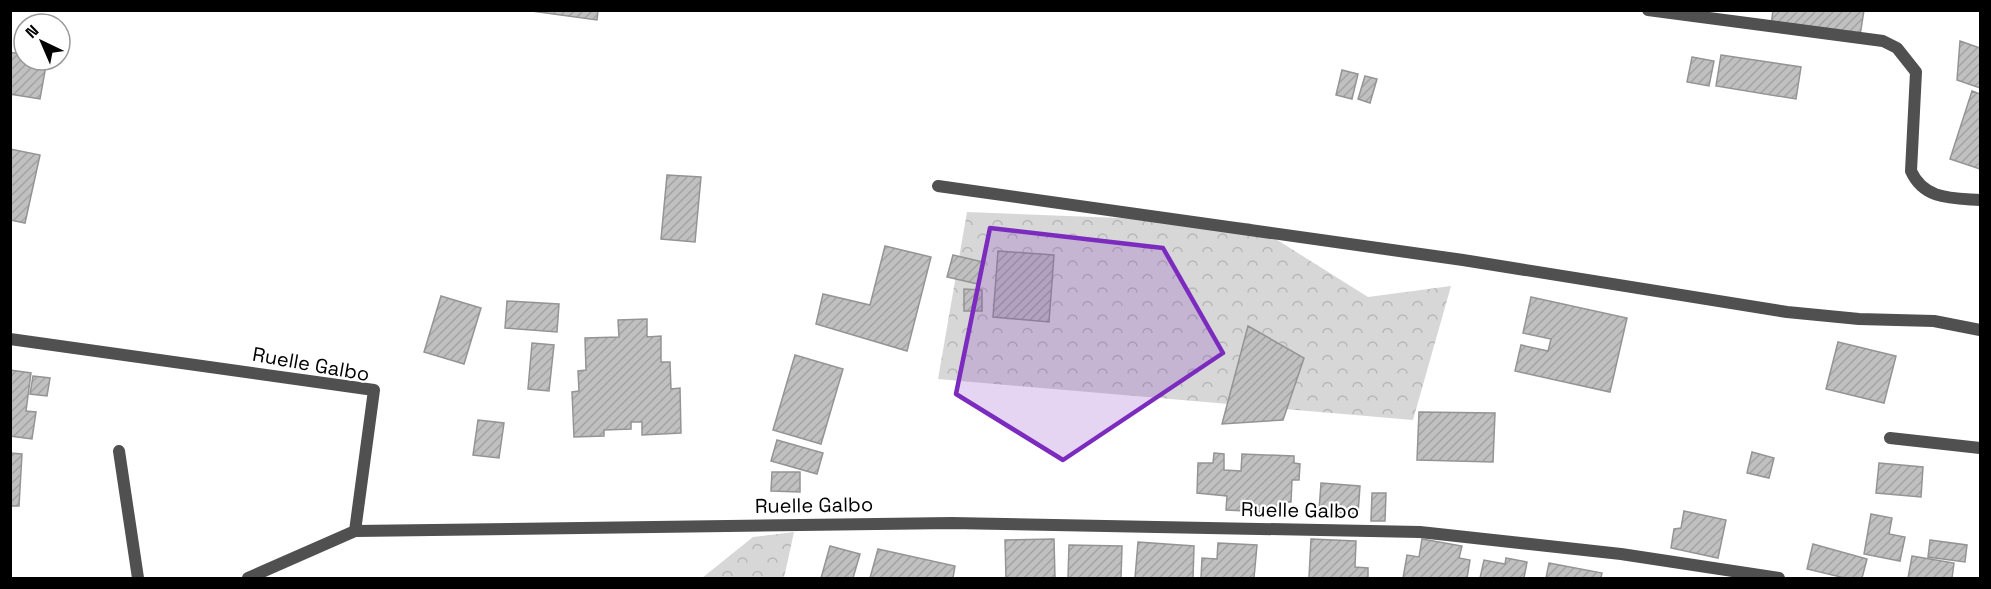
<svg xmlns="http://www.w3.org/2000/svg" width="1991" height="589" font-family="'Space Grotesk',sans-serif">
<defs>
<pattern id="forest-crowns" width="20" height="18" patternUnits="userSpaceOnUse" patternTransform="scale(1.5)"><rect width="20" height="18" fill="#d7d7d7"/><path d="M2 6a3 3 0 1 1 6 0M12 15a3 3 0 1 1 6 0" fill="none" stroke="#b7b7b7"/></pattern>
<pattern id="building-hatch" width="6" height="6" patternUnits="userSpaceOnUse" patternTransform="scale(1.5)"><rect width="6" height="6" fill="#c0c0c0"/><path d="M-1 1l2-2M0 6l6-6M5 7l2-2" fill="none" stroke="#a3a3a3"/></pattern>
</defs>
<rect width="100%" height="100%" fill="#fff"/>
<path fill="url(#forest-crowns)" d="M967,212L1250,223L1368,297L1451,286L1413,420L938,379Z
M794,532L784,578H702L753,537Z"/>
<path fill="url(#building-hatch)" stroke="#949494" stroke-width="1.5" d="M524,10H598L597,20Z
M1773,10H1864L1860,36L1771,26Z
M1960,41L1980,48V88L1957,80Z
M10,52L24,55V60H47L40,99L10,94Z
M1721,55L1801,67L1796,99L1716,86Z
M1692,57L1714,61L1709,86L1687,82Z
M1342,70L1358,74L1352,99L1336,95Z
M1365,76L1377,79L1370,103L1358,99Z
M1972,91L1980,94V169L1950,159Z
M10,149L40,155L25,223L10,220Z
M667,175L701,177L695,242L661,239Z
M885,246L931,257L907,351L816,324L823,294L870,305Z
M998,251L1054,255L1049,322L993,317Z
M953,255L983,262L978,284L947,277Z
M964,289L982,290V311H964Z
M441,296L481,308L464,364L424,352Z
M1531,297L1627,318L1610,392L1515,371L1521,345L1548,351L1551,339L1523,333Z
M507,301L559,304L557,332L505,328Z
M647,319V337L661,336V362H670L671,389L680,388L681,433L642,435V422H631V429L604,430V436L574,437L572,392L579,391L578,371L586,370L585,338L619,337L618,320Z
M1248,326L1304,358L1283,420L1222,424Z
M1838,342L1896,356L1884,403L1826,389Z
M532,343L554,345L549,391L528,389Z
M795,355L843,369L821,444L773,430Z
M10,370L31,373L26,411L36,412L32,439L10,436Z
M33,376L50,378L47,396L30,394Z
M1419,412L1495,413L1493,462L1417,460Z
M478,420L504,423L499,458L473,455Z
M777,440L823,453L817,474L771,461Z
M1752,452L1774,458L1769,478L1747,473Z
M10,453L22,454L19,506H10Z
M1214,453L1224,454V470L1241,471L1242,454L1294,456V463L1300,464L1299,480H1292L1291,502H1287V513L1226,510L1227,496L1197,493L1198,463H1213Z
M1879,463L1923,467L1921,497L1876,493Z
M772,472H800V492L771,491Z
M1321,483L1360,486L1358,514L1319,511Z
M1372,493H1386L1385,521H1371Z
M1684,511L1726,520L1718,558L1671,548L1674,529L1681,528Z
M1871,514L1892,518L1889,534L1905,537L1900,561L1864,554Z
M1054,539L1055,578H1006L1005,540Z
M1311,539L1356,541L1355,567L1368,568V578H1309Z
M1422,539L1462,546L1459,558L1470,560L1467,578H1403L1407,555L1419,557Z
M1930,540L1967,545L1965,562L1928,557Z
M1138,542L1194,546L1193,578H1135Z
M1218,543L1257,545L1254,578H1201L1202,558L1217,559Z
M1813,544L1867,559L1862,578H1845L1807,569Z
M1069,545L1122,546L1121,578H1068Z
M830,546L860,554L853,578H821Z
M878,549L955,566L953,578H870Z
M1912,556L1954,563L1952,578H1908Z
M1506,558L1527,562L1524,578H1480L1484,560L1505,564Z
M1549,563L1602,573L1601,578H1546Z"/>
<g fill="none" stroke-linecap="round" stroke-linejoin="round">
<path stroke="#505050" stroke-width="12" d="M1648,10L1883,41L1897,48L1916,72L1911,171C1924,200 1952,198 1980,200
M938,186L1463,260L1787,312L1859,319L1934,321L1980,330
M10,339L374,390L355,531L952,523L1420,532L1621,554L1779,578
M1890,438L1980,448
M119,451L138,578
M248,578L355,531"/>
</g>
<path fill="#7b2cbf" fill-opacity="0.2" stroke="#7b2cbf" stroke-width="4.5" stroke-linejoin="round" d="M990,228L1163,248L1223,353L1063,460L956,394Z"/>
<g text-anchor="middle" dominant-baseline="central" stroke-width="4.5" stroke-linejoin="round" paint-order="stroke">
<g font-size="20" fill="#000" stroke="#fff">
<text transform="translate(311 364) rotate(10)">Ruelle Galbo</text>
<text transform="translate(814 505) rotate(-1)">Ruelle Galbo</text>
<text transform="translate(1300 510) rotate(1)">Ruelle Galbo</text>
</g>
</g>
<rect width="1991" height="589" fill="none" stroke="#000000" stroke-width="24"/>
<g transform="translate(42 42) rotate(316)"><circle r="28" fill="#ffffff" stroke="#999999" stroke-width="1.5"/>
<path d="M0-4.5L10 22L0 15L-10 22Z" fill="#000000"/>
<text y="-9" font-size="16" font-weight="bold" text-anchor="middle" fill="#000000">N</text>
</g>
</svg>
